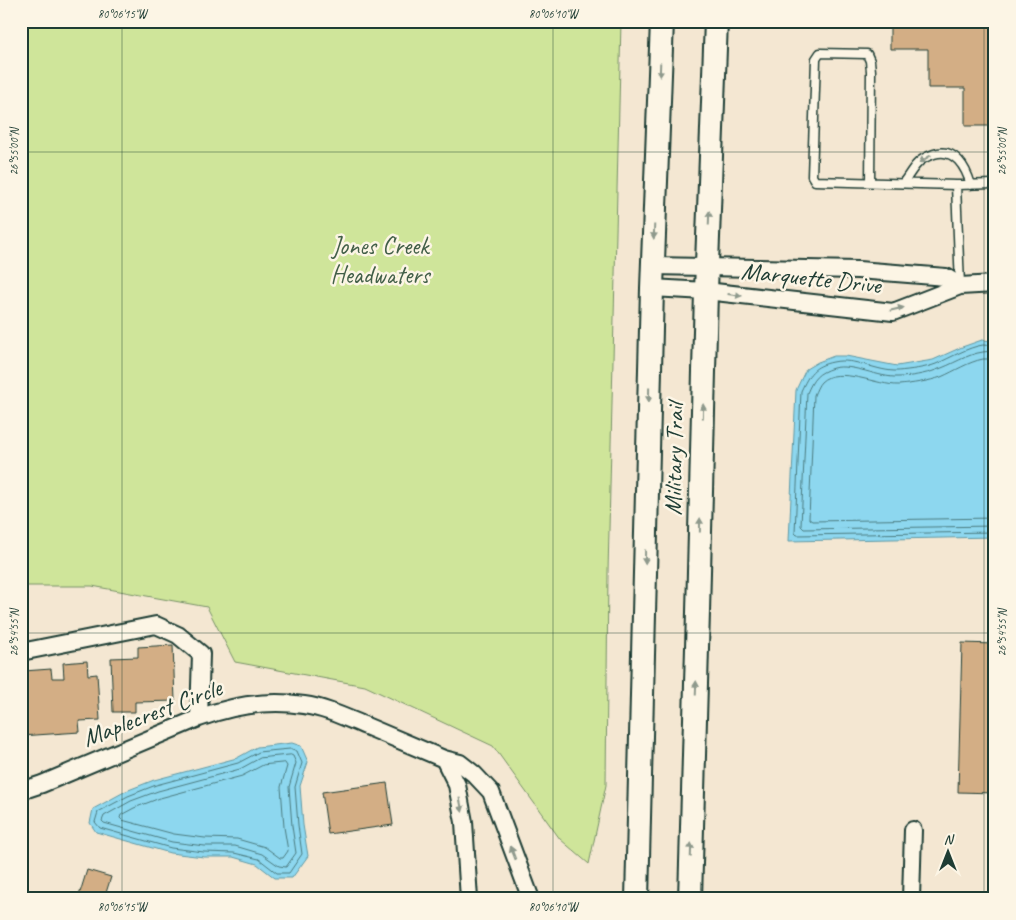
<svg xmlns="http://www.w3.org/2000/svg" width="1016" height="920" font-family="Caveat,sans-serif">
<rect width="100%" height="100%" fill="#f4e7d2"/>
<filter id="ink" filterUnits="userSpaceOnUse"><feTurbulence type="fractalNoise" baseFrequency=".02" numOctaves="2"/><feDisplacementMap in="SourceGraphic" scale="10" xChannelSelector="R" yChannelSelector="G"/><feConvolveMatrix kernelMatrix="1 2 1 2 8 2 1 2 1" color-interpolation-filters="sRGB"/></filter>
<g filter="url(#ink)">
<path fill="#cfe59a" stroke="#779167" d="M21,21H621L608,572L606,785L589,864L560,839L493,746L365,686L235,662L207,607L92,586H21Z"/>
<path fill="#8dd7ef" stroke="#6199a4" d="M982,340L995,341V537L789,541L796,390L806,369L818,362L834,356H846L897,366L933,360L962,347Z
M292,743L301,746L308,762L300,786L303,825L308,856L292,878H275L257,864L233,857H204L170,853L96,832L90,823L93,809L126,791L154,780L237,758L257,747Z"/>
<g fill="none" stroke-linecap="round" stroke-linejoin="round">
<path stroke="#4b7b7f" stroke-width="1" d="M995,346C991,346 987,345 983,345C968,347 950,358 936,364C926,368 909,370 898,371C877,372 855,357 833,362C813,366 809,374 801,391L795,533L797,535L995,532
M995,352C991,352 987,351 983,352C967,354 952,365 936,370C926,374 909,377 898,377C878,378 853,363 833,368C817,373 813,379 807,393L801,526L804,529L995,526
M995,359C991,359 987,359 983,359C968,362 955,371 941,377C930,381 911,384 899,385C878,386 838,365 821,382C818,385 816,391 814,395L809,519L812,521L995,518
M292,749L297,751L302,763L295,787L298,825L302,854L289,873H277L259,859L234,853L204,852L171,848L100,828L95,822L98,812L128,796L156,785L238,763L259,752Z
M291,755L293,756L296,763L289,787L292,826L296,853L286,867L279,866L262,854L235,846H205L172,842L104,823L102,821L104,816L131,801L158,791L240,769L260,758Z
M285,763L287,766L281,787L284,827L288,851L283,858H280L265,847L237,839L205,838L174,834L122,820L120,818L121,815L134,808L160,798L242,776L263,765Z"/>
</g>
<path fill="#d3ae85" stroke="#1f3d34" d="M890,21H995V126H965V88H928V49H890Z
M962,643L995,644V793L958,792Z
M173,645L175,701L135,702V712H113L111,658L138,657V647Z
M87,661L88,675L97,674L100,720L79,721L80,732L21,736V690H25L24,671L51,669L52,678H64L63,663Z
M387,783L393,825L328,834L322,792Z
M87,870L111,877L104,899H78Z"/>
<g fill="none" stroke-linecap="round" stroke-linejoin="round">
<defs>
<path id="service" d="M870,182L871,71L870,61L867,54L820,53L816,59L812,176L815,181L956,185L995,184
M903,183C908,177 912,169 917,164C921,159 928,156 934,154C955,147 966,168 971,185
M956,185L960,286"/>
<path id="minor" d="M653,266L858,270L946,277L960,286
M652,288L706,291L893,312L960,286L995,284
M21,652L156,625L178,635L201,654L199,718
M444,759L457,785L464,822L469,899
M21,791L42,784L199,718C233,705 268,700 304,705C326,708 346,718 366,726C392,737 418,748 444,759L460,763L474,774L491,792L531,899
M911,899L913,830"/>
<path id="secondary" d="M637,899L652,288L662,21
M690,899L698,612L706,291L716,21"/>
</defs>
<use href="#service" stroke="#1f3d34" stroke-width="11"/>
<use href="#minor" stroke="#1f3d34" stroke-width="20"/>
<use href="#secondary" stroke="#1f3d34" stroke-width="26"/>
<use href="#service" stroke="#fcf5e5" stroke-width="8"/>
<use href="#minor" stroke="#fcf5e5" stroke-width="16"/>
<use href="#secondary" stroke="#fcf5e5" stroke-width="22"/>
</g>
<defs><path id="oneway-solid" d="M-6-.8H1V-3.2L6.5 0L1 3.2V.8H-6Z" transform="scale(1.25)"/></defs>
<g fill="#8e998c">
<use href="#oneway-solid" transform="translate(660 70) rotate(92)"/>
<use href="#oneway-solid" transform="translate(925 159) rotate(149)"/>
<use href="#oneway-solid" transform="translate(709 218) rotate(-88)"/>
<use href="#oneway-solid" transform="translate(654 232) rotate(92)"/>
<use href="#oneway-solid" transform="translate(735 295) rotate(7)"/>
<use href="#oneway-solid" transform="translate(897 309) rotate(-13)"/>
<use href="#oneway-solid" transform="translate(649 395) rotate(91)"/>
<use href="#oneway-solid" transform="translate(703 411) rotate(-89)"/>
<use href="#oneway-solid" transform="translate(700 525) rotate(-89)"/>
<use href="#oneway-solid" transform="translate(645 557) rotate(91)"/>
<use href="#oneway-solid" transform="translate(696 688) rotate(-88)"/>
<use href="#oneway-solid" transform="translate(461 805) rotate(78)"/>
<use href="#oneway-solid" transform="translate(691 850) rotate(-88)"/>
<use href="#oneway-solid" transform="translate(513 853) rotate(-111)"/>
</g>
</g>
<path fill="none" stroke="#1f3d34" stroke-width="1" stroke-opacity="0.45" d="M122,21V899M553,21V899M984,21V899M21,152H995M21,633H995"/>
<g text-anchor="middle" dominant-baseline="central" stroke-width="5" stroke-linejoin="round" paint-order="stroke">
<g font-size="25" fill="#425f48" stroke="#fcf5e5">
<text x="380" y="246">Jones Creek<tspan x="380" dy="29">Headwaters</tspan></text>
</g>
<g font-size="25" fill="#1f3d34" stroke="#fcf5e5">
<text transform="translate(811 278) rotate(6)">Marquette Drive</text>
<text transform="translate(674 459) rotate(-89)">Military Trail</text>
<text transform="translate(152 713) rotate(-21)">Maplecrest Circle</text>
</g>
</g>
<rect width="1016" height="920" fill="none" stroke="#fcf5e5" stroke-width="55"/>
<g transform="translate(948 852)" stroke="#fcf5e5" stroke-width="4" paint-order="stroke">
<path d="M0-4L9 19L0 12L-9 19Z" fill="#1f3d34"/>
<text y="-8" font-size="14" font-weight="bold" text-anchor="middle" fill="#1f3d34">N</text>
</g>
<rect x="28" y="28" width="960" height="864" fill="none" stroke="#1f3d34" stroke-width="2"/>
<g font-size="12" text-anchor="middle" fill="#1f3d34">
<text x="122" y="18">80°06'15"W</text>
<text x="553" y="18">80°06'10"W</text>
<text transform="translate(14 152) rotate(-90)" y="4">26°55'00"N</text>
<text transform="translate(1002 152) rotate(-90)" y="4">26°55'00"N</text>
<text transform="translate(14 633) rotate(-90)" y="4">26°54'55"N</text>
<text transform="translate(1002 633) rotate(-90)" y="4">26°54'55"N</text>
<text x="122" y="911">80°06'15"W</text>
<text x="553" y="911">80°06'10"W</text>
</g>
</svg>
